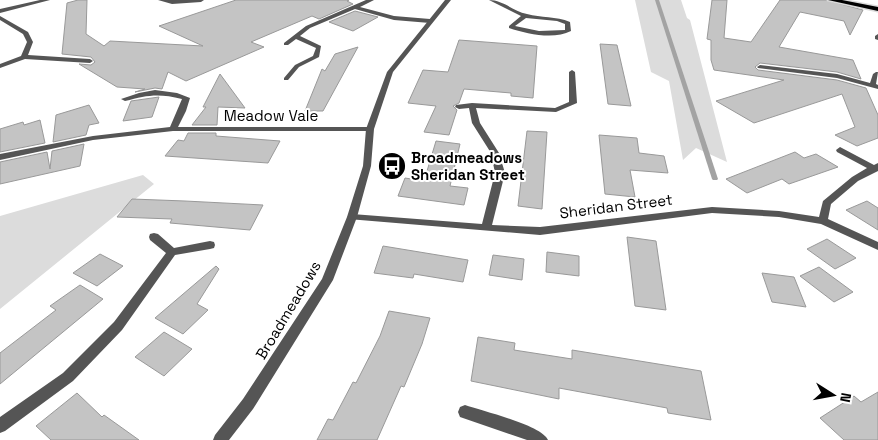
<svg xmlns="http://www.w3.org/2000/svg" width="878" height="440" font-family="'Space Grotesk',sans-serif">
<rect width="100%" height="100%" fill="#fff"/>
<path fill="#dcdcdc" d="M635,0H681L687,18L690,20L727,162L696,148L683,160L669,81L651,72Z
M143,175L154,184L0,309V216Z"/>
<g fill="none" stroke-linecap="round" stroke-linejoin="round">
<path fill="#a3a3a3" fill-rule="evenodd" d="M655,0H659L718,179L717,180H713L712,179Z"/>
</g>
<path fill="#c4c4c4" stroke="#999" d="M78,0H87L86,34L104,46L110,41L203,46L159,26L236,0H349L347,1L353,4L319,19L312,16L251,42L264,47L186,81L168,72L162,89L155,88L135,92L145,89L117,87L79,64L91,65L95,62L91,57L62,54L67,3Z
M712,0H727L724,38L751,42L780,0H826L863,10L850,35L844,21L800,12L779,47L853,60L861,79L837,72L760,63L755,67L758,70L837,80L866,88L878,115V138L857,146L835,135L855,127L842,94L754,123L716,101L784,80L714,70L711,60V40L707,39Z
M355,11L378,17L353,31L329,22Z
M459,40L537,46L533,98L511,96V93L464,89L459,103L453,106L457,110L449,135L424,132L436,106L408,103L423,70L448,72Z
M600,44L617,45L631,106L608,104Z
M358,47L323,111H305L322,69L325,71L335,54Z
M220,74L245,108L218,107L217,125H192L206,107H203Z
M159,97L152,117L123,121L131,101Z
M89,105L99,123L89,125L86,135L53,142L56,115Z
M40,120L45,143L0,152V129L23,122L24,125Z
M527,131L547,132L542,209L518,206Z
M188,133H216V136L280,141L268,163L165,156L178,140L184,141Z
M599,135L637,138L639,153L664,156L668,173L630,170L635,197L605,194Z
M436,141L460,144L450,186L468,188L464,205L398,196L405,178L424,181Z
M84,144L80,166L0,184V162L47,152L50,169L52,151Z
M795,152L804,158L816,154L838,167L789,184L782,179L747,193L726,179Z
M132,199L185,201L263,205L250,230L170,223L172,219L117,217Z
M867,201L878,208V230L846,210Z
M627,237L656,241L666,310L635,306Z
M827,239L856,258L835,269L807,249Z
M383,246L468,260L463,282L414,274L413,278L374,273Z
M547,252L579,256V276L546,272Z
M100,254L123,266L97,286L73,273Z
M493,255L524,259L522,280L489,275Z
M216,266L219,269L197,304L208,310L183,334L155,318Z
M819,267L853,292L834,302L800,276Z
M762,273L794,277L806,307L772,302Z
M80,285L103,299L0,384V353L56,310L50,306Z
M389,311L430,318L422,344L404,387L401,386L377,440H317L328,419L333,420L353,382L356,383L380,336Z
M164,332L192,349L164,376L135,357Z
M478,337L515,343L514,350L572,359V350L701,371L711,420L668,413L667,408L559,388V399L471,381Z
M878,392V440H844L820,418L854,396L861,402Z
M77,393L102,417L104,415L139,440H51L36,426Z"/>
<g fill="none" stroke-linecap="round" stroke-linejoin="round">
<defs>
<path id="primary" d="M828,0H842L878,7V11Z"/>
</defs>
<use href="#primary" stroke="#dbdbdb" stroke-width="3"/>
<path fill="#555" fill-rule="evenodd" d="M40,0H50L0,13V9Z
M158,0H204L201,2L172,4Z
M366,0H374L360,7L394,16L430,19L433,21L430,23L394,20L355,9L310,28L300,36L321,46L319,57L299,67L288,80H284V78L295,65L313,56L316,48L296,39L288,45H284V43L306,26Z
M489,0C503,0 513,11 527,14C541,18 556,16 570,22L571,31C554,40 527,34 509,28V26L521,16ZM526,18L557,21L565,24V30L539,31L515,26Z
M0,16L28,32L33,42L28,55L90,59L93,61L90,63L25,59L0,68V64L21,56L27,42L23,34L0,20Z
M878,34V40L875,39V36Z
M760,65L837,74L870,83L873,74L876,72H878L876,84L878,85V89L837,78L758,68L757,67Z
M572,70L575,72L577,103L556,112L476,108L480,123L499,153L505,173L492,225L540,227L712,207L779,211L819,217L823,201L852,177L867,168L837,152L836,150L840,147L874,165L878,163V171L858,181L831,204L828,219L878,242V250L821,224L779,217L712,213L540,235L348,219L347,217L352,214L482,224L495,173L491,153L472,123L469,108L459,109L455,107L456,105L472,103L555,108L569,102V72Z
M155,90L177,93L190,98L186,111L178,127H370L374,129L370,131H173L93,140L0,160V154L93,136L170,127L182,99C159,93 147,95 125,101L121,99L139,93Z
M154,233L158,234L174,248L210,241L214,242L215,245L214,248L210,249L175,255L122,330L73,381L5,431L0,433V417L63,373L114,322L166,253L150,240L149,237L150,234Z
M465,405C482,411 542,425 548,440H527L460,417L458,412L460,407Z"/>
<path fill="#555" fill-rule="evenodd" d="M445,0H451L393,72L374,129L371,166L357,217L333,280L253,409L229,440H213L215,435L243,399L322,279L347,217L363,166L366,129L387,72Z"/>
<use href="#primary" fill="#000" fill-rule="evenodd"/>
</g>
<defs>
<symbol id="bus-disc" viewBox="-11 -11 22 22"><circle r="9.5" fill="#000" stroke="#fff"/><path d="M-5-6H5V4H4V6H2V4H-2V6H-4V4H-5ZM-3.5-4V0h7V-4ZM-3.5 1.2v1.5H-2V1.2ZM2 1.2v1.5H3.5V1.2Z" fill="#fff"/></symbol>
</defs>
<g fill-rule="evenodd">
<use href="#bus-disc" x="376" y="150" width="32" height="32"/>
</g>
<g text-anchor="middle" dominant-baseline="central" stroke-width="4" stroke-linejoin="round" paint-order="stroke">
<g font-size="15" fill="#000" stroke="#fff">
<text x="271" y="115">Meadow Vale</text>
<text transform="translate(616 206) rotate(-7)">Sheridan Street</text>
<text transform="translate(288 310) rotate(-59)">Broadmeadows</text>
</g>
<g font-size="15" font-weight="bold" fill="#000" stroke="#fff" text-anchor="start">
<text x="411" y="157">Broadmeadows<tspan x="411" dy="17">Sheridan Street</tspan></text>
</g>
</g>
<g transform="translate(833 395) rotate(101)" stroke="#ffffff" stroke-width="4" paint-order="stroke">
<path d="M0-4L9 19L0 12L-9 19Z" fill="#000000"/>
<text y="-8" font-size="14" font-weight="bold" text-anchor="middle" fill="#000000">N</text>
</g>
</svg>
